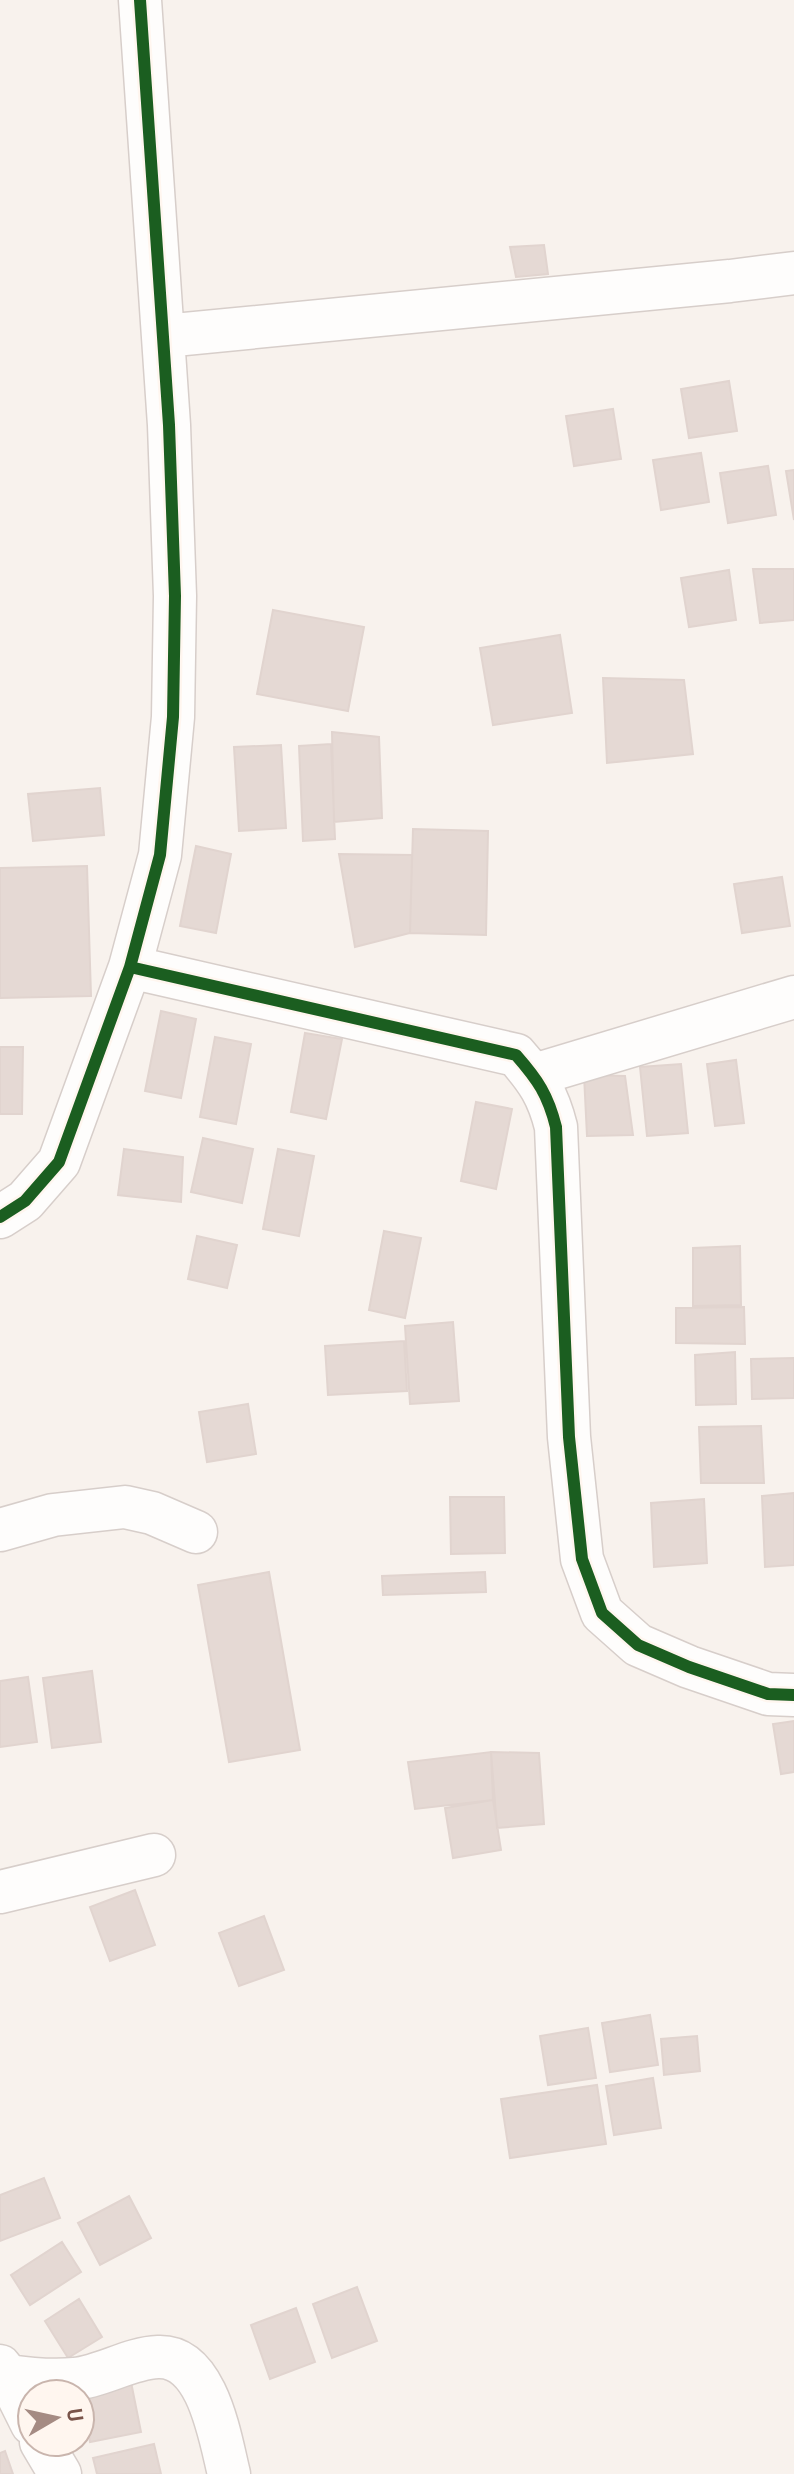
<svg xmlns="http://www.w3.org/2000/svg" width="794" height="2474" font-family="'Archivo Narrow',sans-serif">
<rect width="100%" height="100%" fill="#f8f2ed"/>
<path fill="#e5d9d4" stroke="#e1d4cf" stroke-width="2" d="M544,245L548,274L516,277L510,247Z
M729,381L737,431L689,438L681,389Z
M613,409L621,459L574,466L566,416Z
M701,453L709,502L661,510L653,460Z
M768,466L776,515L728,523L720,473Z
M794,470V520L786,471Z
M753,569H794V620L760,623Z
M729,570L736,620L689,627L681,578Z
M273,610L364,627L348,711L257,694Z
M560,635L572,713L493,725L480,648Z
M603,678L684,680L693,754L607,763Z
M332,732L379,737L382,818L334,822Z
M331,744L335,839L303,841L299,746Z
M281,745L286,828L239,831L234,747Z
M100,788L104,835L33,841L28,794Z
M413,829L488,831L486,935L410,933Z
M196,846L231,854L216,933L180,926Z
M339,854L412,855L410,933L355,947Z
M87,866L91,996L0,998V868Z
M782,877L790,926L742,933L734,884Z
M161,1011L196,1019L181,1098L145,1091Z
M305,1033L342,1039L326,1119L291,1112Z
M215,1037L251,1044L236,1124L200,1117Z
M0,1047H23L22,1114H0Z
M736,1060L744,1123L715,1126L707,1064Z
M681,1064L688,1133L647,1136L640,1067Z
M584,1075L625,1076L633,1135L587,1136Z
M476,1102L512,1109L496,1189L461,1181Z
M203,1138L253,1149L242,1203L191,1192Z
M124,1149L183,1157L181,1202L118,1195Z
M278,1149L314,1156L299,1236L263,1229Z
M384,1231L421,1238L405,1318L369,1310Z
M197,1236L237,1245L227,1288L188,1279Z
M740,1246L741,1305L693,1306V1248Z
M744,1307L745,1344L676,1343V1308Z
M453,1322L459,1401L410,1404L405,1326Z
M404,1341L407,1391L328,1395L325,1346Z
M735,1352L736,1404L696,1405L695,1355Z
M794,1358V1398L752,1399L751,1359Z
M248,1404L256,1454L207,1462L199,1412Z
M761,1426L764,1483H701L699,1427Z
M794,1493V1565L765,1567L762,1496Z
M450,1497H504L505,1553L451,1554Z
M704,1499L707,1563L654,1567L651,1503Z
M269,1572L300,1750L229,1762L198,1585Z
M485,1572L486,1592L383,1595L382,1576Z
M92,1671L101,1742L52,1748L43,1678Z
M28,1677L37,1742L0,1747V1681Z
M794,1721V1772L781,1774L773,1724Z
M491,1752L539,1753L544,1824L497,1828Z
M491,1752L493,1800L415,1809L408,1762Z
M493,1800L501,1850L453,1858L445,1808Z
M135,1890L155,1945L110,1961L90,1907Z
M264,1916L284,1970L239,1986L219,1933Z
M650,2015L658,2065L610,2072L602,2023Z
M588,2028L596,2078L548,2085L540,2036Z
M697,2036L700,2071L664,2075L661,2039Z
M653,2078L661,2128L614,2135L606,2086Z
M597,2085L606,2144L510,2158L501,2099Z
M44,2178L60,2218L0,2241V2195Z
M129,2196L151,2238L100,2265L78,2223Z
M62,2242L81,2272L30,2305L11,2275Z
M357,2287L377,2341L332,2358L313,2304Z
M79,2299L102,2337L68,2358L45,2321Z
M296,2308L315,2362L270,2379L251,2325Z
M131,2382L141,2432L90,2442L81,2391Z
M154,2444L161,2474H97L93,2458Z
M5,2451L13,2474H0V2453Z"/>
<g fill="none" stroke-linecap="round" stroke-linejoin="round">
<defs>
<path id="minor" d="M164,336L730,281L794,273
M130,967L516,1055C538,1080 548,1095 556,1127L569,1437L582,1559L602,1613L638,1645L689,1667L768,1694L794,1695
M534,1075L794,997
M0,1217L25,1201L59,1162L130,967L160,855L173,717L175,596L169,425L140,0
M0,1530L53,1515L125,1507L152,1513L196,1532
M0,1892L154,1855
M0,2366L8,2376C29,2379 54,2381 75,2379C103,2376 130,2358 158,2357C208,2355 220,2438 229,2474
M8,2376L32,2424
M41,2442L60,2474"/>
</defs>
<use href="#minor" stroke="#d7ceca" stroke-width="45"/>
<use href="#minor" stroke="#fefdfc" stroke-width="42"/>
<defs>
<path id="cycleway" d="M130,967L516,1055C538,1080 548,1095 556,1127L569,1437L582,1559L602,1613L638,1645L689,1667L768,1694L794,1695
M0,1217L25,1201L59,1162L130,967L160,855L173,717L175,596L169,425L140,0"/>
</defs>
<use href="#cycleway" stroke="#fff6ef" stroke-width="17"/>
<use href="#cycleway" stroke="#1b5e20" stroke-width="12"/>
</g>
<g transform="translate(56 2418) rotate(81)"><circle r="38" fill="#fff6ef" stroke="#c9b5ad" stroke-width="2"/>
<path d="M0-6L14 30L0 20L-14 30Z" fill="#a58b83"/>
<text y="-12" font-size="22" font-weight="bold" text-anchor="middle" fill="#79544a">U</text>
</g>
</svg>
